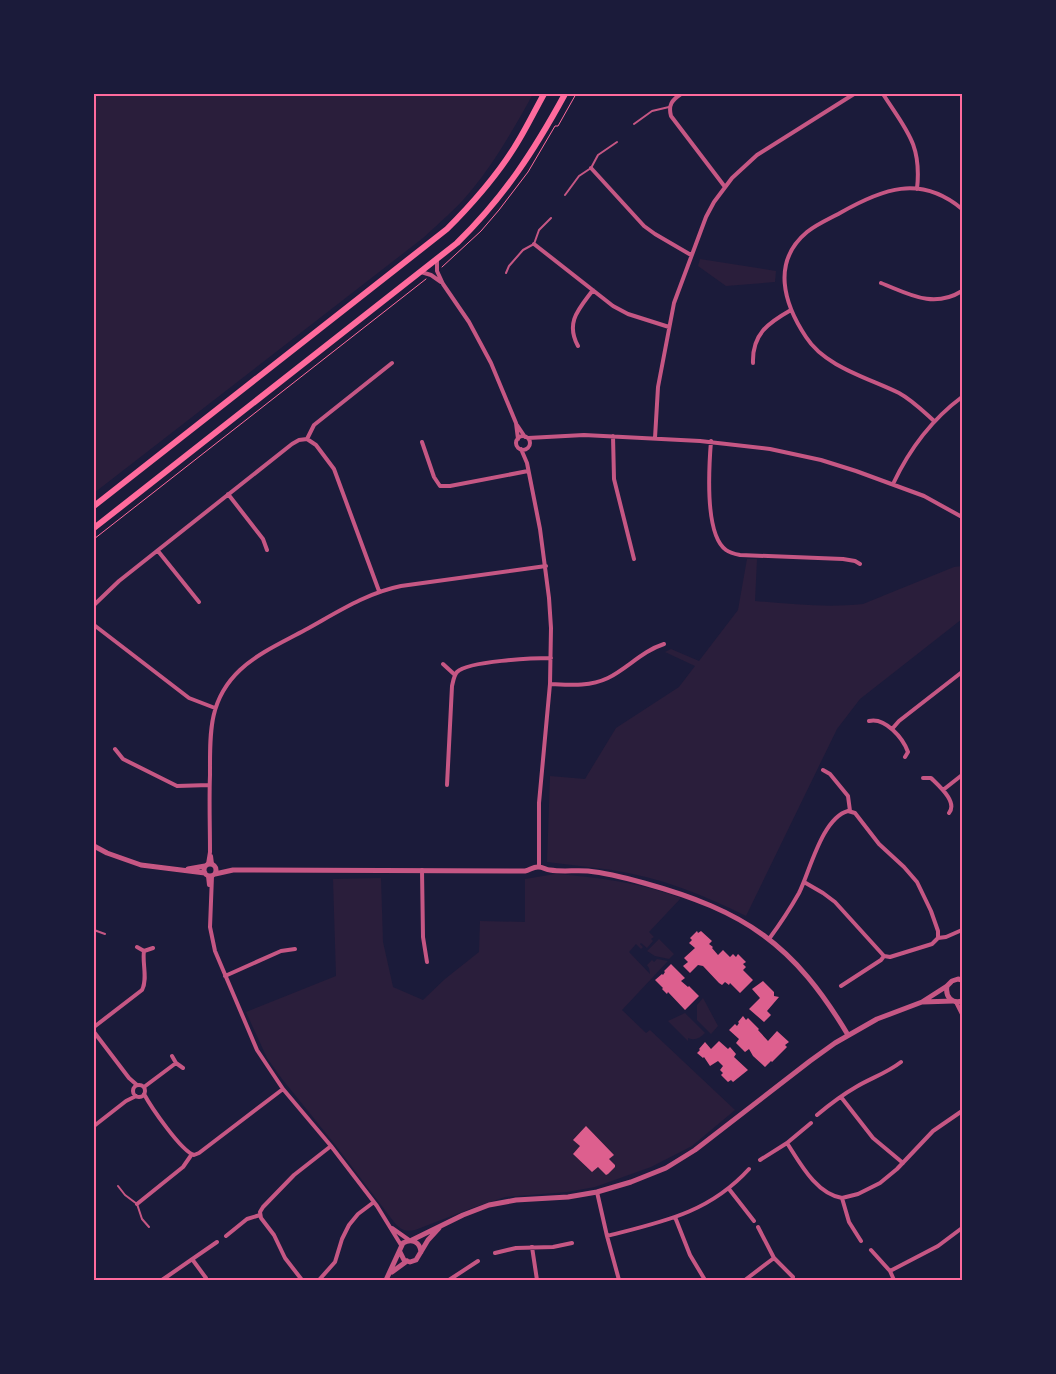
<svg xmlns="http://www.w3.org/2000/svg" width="1056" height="1374" font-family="'Golos Text',sans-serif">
<rect width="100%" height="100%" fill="#1b1b3a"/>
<path fill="#2a1e3b" d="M94,94H533C514,128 495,162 470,192C456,209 439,223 423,238L94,493Z
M700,259L776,271L775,282L726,286L698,266Z
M747,559H757L755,601C791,604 828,608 863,604L954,567L962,566V619L860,699L837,729L746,916C704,895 659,877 612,870C591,867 569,865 547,862L550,776L585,779L616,728L679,687L695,666L665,652L671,649L699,661L738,610Z
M555,874C599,877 640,883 681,898L649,932L654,937L651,939L653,941L647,948L641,943L640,944L643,947L641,949L636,944L629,952L650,974L649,968L647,965L652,960L654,962L657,959L668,961L622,1010L646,1033L650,1030L735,1110L692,1146L651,1167L595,1187L567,1192L505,1197L475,1207L415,1230C405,1232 401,1230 394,1222L333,1142L282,1079L267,1058L246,1012L336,976L333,879L381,878L383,942L393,987L423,1000L445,979L479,952L480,921L525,922V879Z
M659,939L674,954L669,959L655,956L647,951Z
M703,998L718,1026L711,1034L697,1020V1005Z
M685,1013L705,1033C700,1038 695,1041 688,1038V1041L668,1021Z"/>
<path fill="#dd5f8e" d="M697,931L698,933L701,931L712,941L709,944L713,947L712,948L718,955L723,950L730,957L733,954L736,957L738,954L746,962L743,964L746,967L743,970L753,980L740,993L730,983L729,985L725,982L722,985L719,983L703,966L698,965L690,973L683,966L688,962L684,958L695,948L689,943L692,940L690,938Z
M671,964L685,978L681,981L688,987L689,986L699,996L685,1010L668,992L667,994L662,989L663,988L655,980L662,974L663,975L665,972L664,971Z
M763,981L774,992V996L779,997L767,1011L771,1015L764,1022L749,1009L760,998L752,989Z
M743,1016L746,1020L748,1018L759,1029L758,1030L768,1041L777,1031L789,1042L785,1045L787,1047L772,1062L771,1061L765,1067L753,1056L749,1049L745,1052L736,1043L739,1039L729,1030L735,1024L737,1026L739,1023L738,1022Z
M719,1041L728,1049L730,1047L736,1054L734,1057L748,1070L733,1082L731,1080L728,1082L721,1075L723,1073L720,1070L723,1066L718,1061L710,1066L704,1057L703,1058L697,1053L700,1050L699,1049L705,1042L711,1049Z
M586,1126L614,1155L609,1159L615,1165V1167L608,1174L606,1175L598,1167L592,1172L573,1154L580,1146L573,1140Z"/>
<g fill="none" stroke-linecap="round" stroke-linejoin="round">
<path stroke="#ff6b9d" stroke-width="1" d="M442,267L481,231L499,210L528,172L555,126H558L576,94
M94,539L426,279"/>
<path stroke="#c65784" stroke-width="2" d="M634,124L652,111L669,107
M565,195L579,176L591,168L598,155L617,142
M506,273L509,266L523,250L534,244L539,230L551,218
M94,930L105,934
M118,1186L125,1195L137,1204L142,1219L149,1227"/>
<path stroke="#c65784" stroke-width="4" d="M681,94C672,100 668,105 671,116L725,187
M883,94C906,130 922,144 917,189
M591,168L644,226L655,234L691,255
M534,244L613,306L628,314L669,327
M437,260V271L443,284L469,322L491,363L516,423L518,439
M421,272L431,275L441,282
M881,283C909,294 933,309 962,291
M578,346C565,322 579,309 593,290
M753,363C752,334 768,323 791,310
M934,421C923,411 912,400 899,393C869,378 825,367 806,337C784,304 771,262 807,232C817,224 829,219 840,213C882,189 920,174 962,209
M517,425L525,437
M613,436L614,479L634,559
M516 443a7 7 0 1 1 14 0a7 7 0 1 1-14 0Z
M528,438L584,435L700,441L770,449L821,460L856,471L924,496L962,517
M655,438L658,387L674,303L706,217L714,202L732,178L757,155L854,94
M307,439L316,445L334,469L379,591
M711,441C709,466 704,534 726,550C730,553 735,554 740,555L843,559L855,561L860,564
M422,442L434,477L440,486H450L528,471
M521,449L527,463L540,529L549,598L551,628L550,684L539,803V867
M893,484C909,450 931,420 962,397
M228,494L263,539L267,550
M158,551L199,602
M94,605L119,581L292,444L299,440L307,439L314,425L392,363
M94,625L189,698L215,708
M443,664L455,675
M550,684C570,685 589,687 608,678C628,668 642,651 664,644
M869,721C885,717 903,738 908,752L905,757
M892,729L899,721L962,672
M115,749L123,759L177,786L209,785
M823,770L830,774L848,796L850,811
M923,778H931C939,786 958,802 949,813
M447,785L452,686C453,682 454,675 457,672C468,661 534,658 551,658
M943,790L962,775
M211,856L212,864
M208,864L210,852C210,826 209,801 210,775C210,734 208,700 240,670C258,653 283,642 305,630C336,613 366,593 401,586L546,566
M422,870L423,937L427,962
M208,876L209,885
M212,876L210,927L215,951L257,1050L283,1089L331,1146L377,1206L401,1245
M938,938L946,937L962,930
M769,939C780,924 790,909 799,893C810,871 822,818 848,811L855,813L879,844L904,867L917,882L931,911L938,931V938L932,944L890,957L884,956L835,902L823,893L804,882
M137,947L144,951L153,948
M225,976L281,951L295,949
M841,986L881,960L884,956
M956,1002L962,1014
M94,1027L142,990C148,979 142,963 144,951
M94,1032L129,1078L137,1085
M172,1056L176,1063L183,1068
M133 1091a6 6 0 1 1 12 0a6 6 0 1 1-12 0Z
M144,1087L176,1063
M144,1094C151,1107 181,1151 194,1155L199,1153L283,1089
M841,1097L873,1138L903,1163
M817,1115C829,1105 842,1095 856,1087C871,1078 887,1073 901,1062
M94,1126L126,1101L136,1096
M787,1143C800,1163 816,1194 842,1198L849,1222L861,1241
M760,1160L787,1143L811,1123
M729,1189L754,1221
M597,1192L607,1236L619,1280
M842,1198L858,1194L880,1183L897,1169L933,1131L962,1111
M137,1204L183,1167L192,1154
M675,1217L690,1255L705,1280
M758,1227L774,1258L793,1277
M392,1228L409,1240
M226,1236L247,1219L260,1215
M607,1236C662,1222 709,1213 749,1169
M532,1247L537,1280
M871,1250L890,1271L894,1280
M495,1253L516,1248L553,1247L572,1243
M192,1259L206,1278
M890,1271L938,1246L962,1228
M162,1280L217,1242
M302,1280L285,1258L274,1235L261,1218L260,1212L263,1207L294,1175L331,1146
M319,1280L335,1262L342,1239L349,1225L358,1214L374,1202
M449,1280L478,1261
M745,1280L774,1258"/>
<path stroke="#c65784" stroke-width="5" d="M94,846L107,853L141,865L205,873
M204 870a6 6 0 1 1 12 0a6 6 0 1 1-12 0Z
M188,869L205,866
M215,874L233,870L525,871C530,870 534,866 539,867C543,867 546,870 550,870C562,872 575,870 588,871C607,873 626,878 644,883C745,911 794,944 848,1035
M947,986C945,997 952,1004 962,1001
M922,1002L953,1001
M412,1240L463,1215L489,1205L516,1200L568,1197L597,1192L631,1182L666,1168L695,1150L810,1061L835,1043L877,1019L922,1002L947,986L952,981L958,979L962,980
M400,1252L404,1260L410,1262L416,1260L428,1240L439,1228
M392,1272L407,1261
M386,1280L403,1243C412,1238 420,1242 421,1252"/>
<path stroke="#ff6b9d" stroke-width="6" d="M94,506L447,229C472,204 495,178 514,148C525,131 534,112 544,94
M94,528L457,243C504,197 534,151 565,94"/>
</g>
<rect width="1056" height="1374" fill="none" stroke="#1b1b3a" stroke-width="190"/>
<rect x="95" y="95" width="866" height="1184" fill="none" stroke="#ff6b9d" stroke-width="2"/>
</svg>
